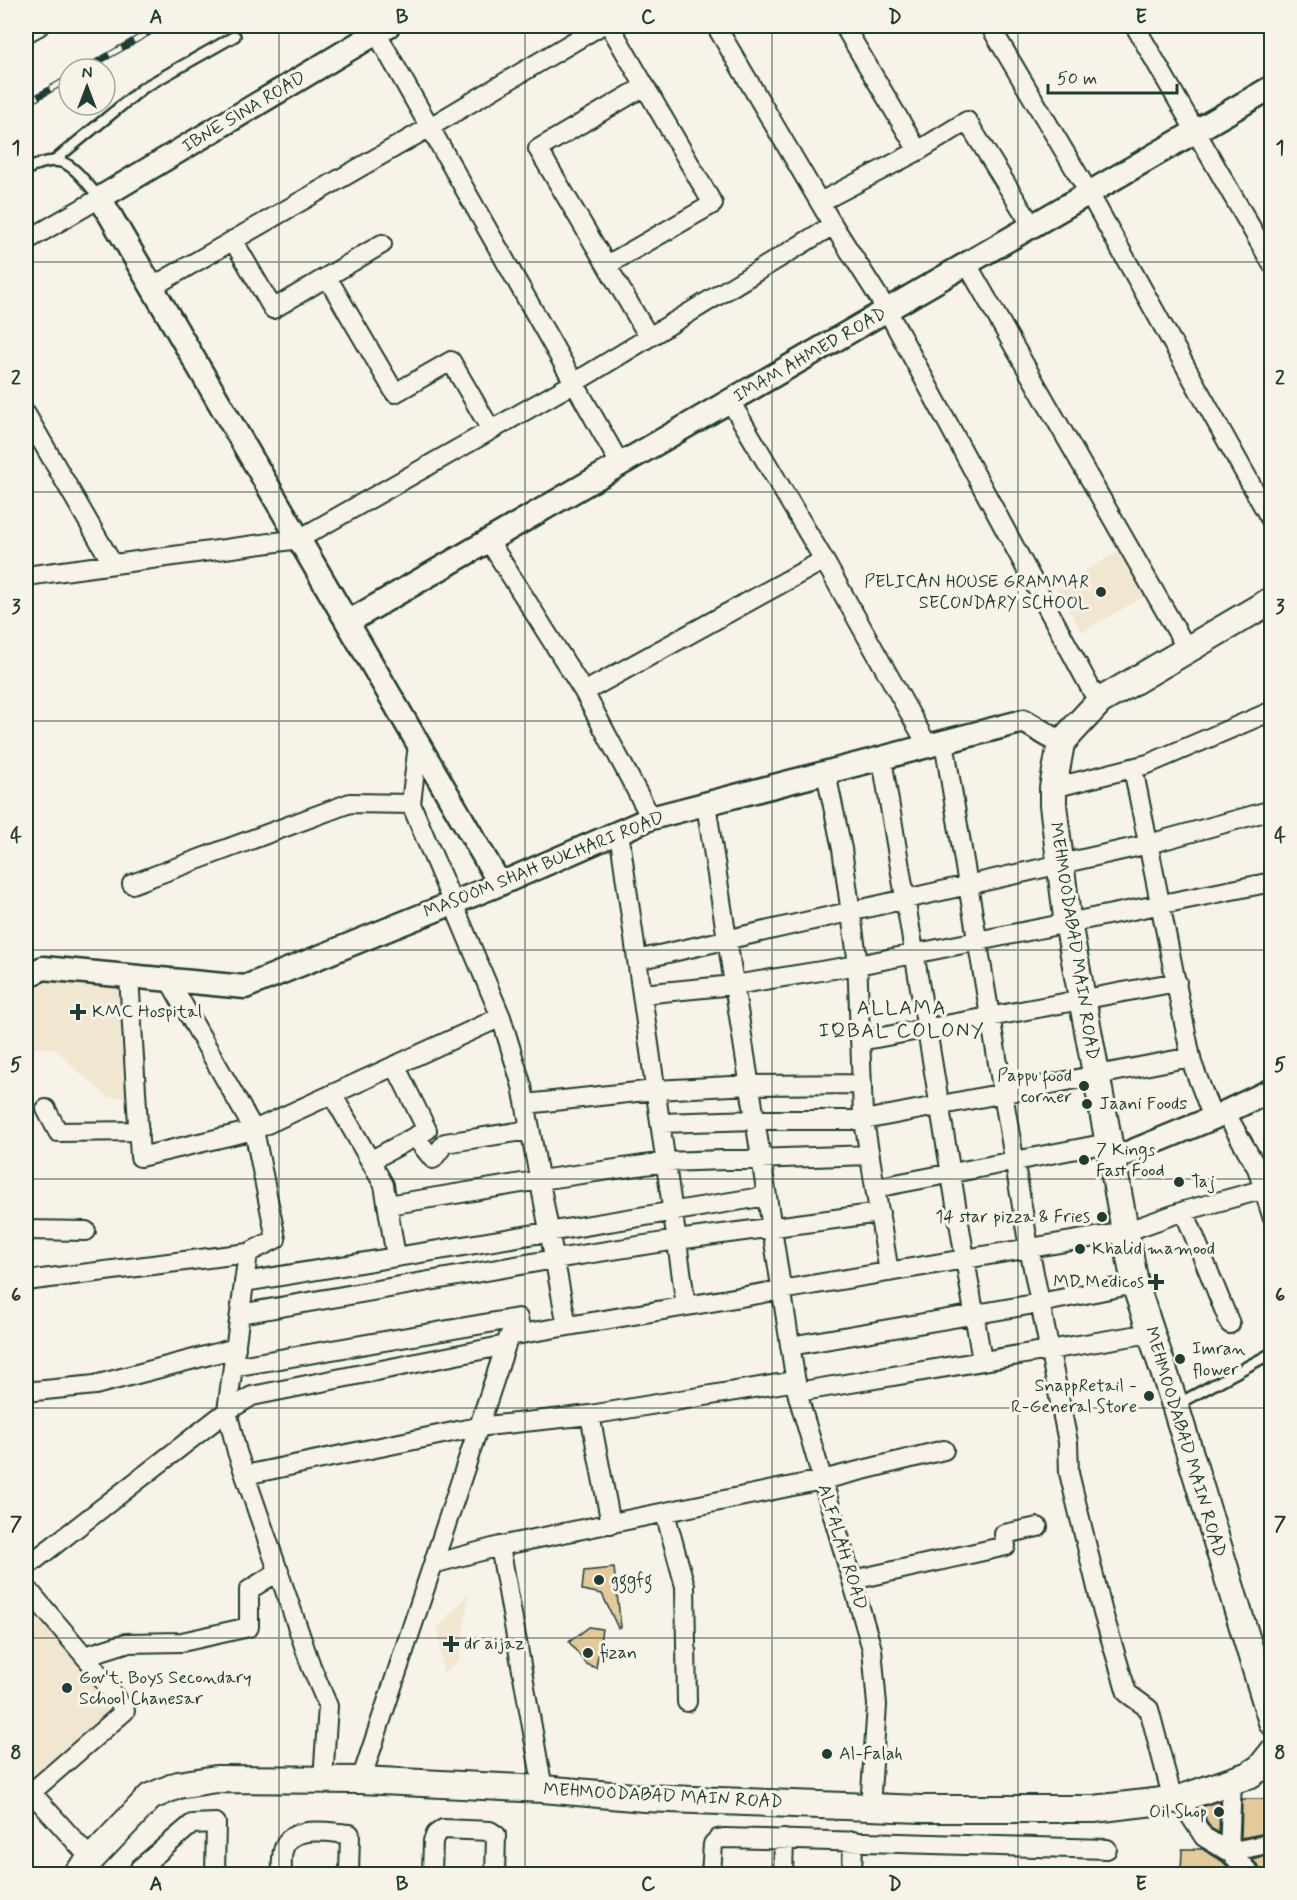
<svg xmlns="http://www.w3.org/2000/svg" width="1297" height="1900" font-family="Mynerve,sans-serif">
<rect width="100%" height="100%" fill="#f7f3e8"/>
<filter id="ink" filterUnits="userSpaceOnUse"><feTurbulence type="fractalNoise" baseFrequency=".0167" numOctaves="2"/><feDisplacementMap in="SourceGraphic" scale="12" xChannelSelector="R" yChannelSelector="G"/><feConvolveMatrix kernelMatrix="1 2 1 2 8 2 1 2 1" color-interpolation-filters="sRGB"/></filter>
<g filter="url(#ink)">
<path fill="#f1e6d0" d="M1119,551L1145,596L1082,632L1056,588Z
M129,976L137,1098L109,1097L82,1075L54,1048H26V977Z
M469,1593L459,1660L443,1673L438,1628Z
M41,1605L125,1711L26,1797V1618Z"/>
<path fill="#e4c999" stroke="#1f3d34" stroke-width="1.5" d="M614,1568L621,1627L618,1628L602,1594L582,1590L584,1571Z
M589,1627L602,1629L596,1668L586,1664L569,1642Z
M1242,1799H1272V1832L1241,1838Z
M1215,1802H1220L1219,1833L1212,1829L1206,1820L1204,1806Z
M1182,1849H1203L1222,1861L1236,1875L1181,1873Z
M1272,1855V1875H1262L1259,1867L1252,1859Z"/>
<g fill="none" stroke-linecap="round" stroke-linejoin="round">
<defs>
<path id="service" d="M55,160L143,88L235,36
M26,170C66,148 74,170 100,198
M1176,1405L1272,1353"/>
<path id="minor" d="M716,26L833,225L887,310L1092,691L1100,701
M844,26L918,151
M990,26L1089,193L1272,522
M1135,26L1272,264
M376,32L620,464
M26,33L39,26
M645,86L538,149L649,337
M820,202L918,151L967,121L1032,226
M233,240L273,309L382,244
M26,241L100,198
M967,264L1187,649
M607,265L713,204L610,26
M327,277L395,393L451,361L491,430
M152,287L430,127L600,26
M730,401L824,560L928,746
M26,414L112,563
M489,541L584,692L651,818
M26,576L299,539L574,383L833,225
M584,692L824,560
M944,742L1029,1248L1068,1442L1069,1473L1103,1613L1127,1693L1149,1709L1173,1800
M418,744L411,804L501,1017L522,1086L567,1326
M882,759L982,1361
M1133,768L1192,1063L1213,1118
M826,773L842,849L857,957L863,1115L889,1272
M1053,788L1148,764L1272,711
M706,804L798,1396L872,1649L877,1705L870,1807
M619,832L686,1306
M132,884L350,803L411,804
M637,960L1149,844L1272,810
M129,976L140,1157L254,1130L501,1017
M169,980L254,1130L276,1239L248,1253L227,1411L237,1452L311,1666L328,1706L323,1779
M642,994L734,985L858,965L1272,882
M860,1041L1177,982
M332,1094L384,1185L396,1257
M526,1104L655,1090L750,1085L862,1084
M46,1109L58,1132L139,1131
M1225,1112L1257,1168L1272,1216
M660,1123L755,1120H864L1191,1057
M415,1137L433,1159L445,1143L530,1130
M370,1161L427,1130L395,1065
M875,1188L1108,1143
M388,1205L540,1180L665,1162L870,1155
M1184,1211L1230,1324
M26,1230L86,1231
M26,1281L248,1253
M244,1282L767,1196
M240,1314L555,1259L677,1240L880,1213
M790,1346L1040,1303L1135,1284
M233,1367L518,1318L521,1334
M35,1391L95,1385L236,1348
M797,1392L1151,1333
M590,1415L611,1524
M245,1475L477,1427L590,1415L796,1381
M665,1513L685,1586L687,1702
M500,1546L543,1789
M433,1564L500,1546L822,1480L944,1450
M26,1567L227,1411L252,1396L506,1345
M853,1580L1006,1546L1004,1534L1038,1527
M26,1587L93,1666L125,1711L26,1797
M85,1656L126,1643L182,1642L249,1627V1590L279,1571
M361,1780L509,1336L1125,1232L1184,1211L1272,1187
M1232,1781L1229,1852L1272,1843
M31,1792L91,1859
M1179,1799L1204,1837L1229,1852L1251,1874
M140,1874V1868L192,1824L216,1823L215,1874
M282,1874C282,1867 281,1858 283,1851C289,1823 330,1833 350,1834L349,1874
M432,1874L433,1841L436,1834L443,1829L490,1831L496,1835L495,1874
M711,1874L713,1844L718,1839L725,1838L1107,1849
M783,1874L784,1839
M852,1874L853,1841"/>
<path id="tertiary" d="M388,26L100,198L500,884
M348,622L1272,87
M26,977L43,968L245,987L500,884L651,818L1024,721L1061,743
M1111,1160L1213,1118L1272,1090"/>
<path id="secondary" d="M1272,600L1100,701L1061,743L1053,788V805L1067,917L1135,1284L1175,1405L1272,1722
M77,1874L150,1797L178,1785L216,1779L361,1780L543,1789L644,1798L921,1809H1094L1179,1799L1249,1775L1260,1768L1272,1753"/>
</defs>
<use href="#service" stroke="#1f3d34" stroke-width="14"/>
<use href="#minor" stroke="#1f3d34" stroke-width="22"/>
<use href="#tertiary" stroke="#1f3d34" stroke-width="27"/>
<use href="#secondary" stroke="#1f3d34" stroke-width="30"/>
<use href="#service" stroke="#f7f3e8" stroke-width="9"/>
<use href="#minor" stroke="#f7f3e8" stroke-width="18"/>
<use href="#tertiary" stroke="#f7f3e8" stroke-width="22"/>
<use href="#secondary" stroke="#f7f3e8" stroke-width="26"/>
<defs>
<path id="rail" d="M85,69L160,26
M26,104L69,78"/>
</defs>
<use href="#rail" stroke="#1f3d34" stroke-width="7"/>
<use href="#rail" stroke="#f7f3e8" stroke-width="4.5" stroke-dasharray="14" stroke-linecap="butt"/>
</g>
</g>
<path fill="none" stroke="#1f3d34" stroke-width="1.5" stroke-opacity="0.55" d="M279,26V1874M525,26V1874M772,26V1874M1018,26V1874M26,262H1272M26,492H1272M26,721H1272M26,950H1272M26,1179H1272M26,1408H1272M26,1638H1272"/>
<g fill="#1f3d34" stroke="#f7f3e8" stroke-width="2">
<circle cx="1101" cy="592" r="6"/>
<path d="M75 1003h6v6h6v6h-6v6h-6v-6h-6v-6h6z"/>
<circle cx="1084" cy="1086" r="6"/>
<circle cx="1087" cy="1104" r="6"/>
<circle cx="1084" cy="1160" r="6"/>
<circle cx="1179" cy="1182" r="6"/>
<circle cx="1102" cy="1217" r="6"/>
<circle cx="1080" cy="1249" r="6"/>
<path d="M1153 1273h6v6h6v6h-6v6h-6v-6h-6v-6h6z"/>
<circle cx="1180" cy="1359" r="6"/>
<circle cx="1149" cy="1396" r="6"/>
<circle cx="599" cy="1580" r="6"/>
<path d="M448 1635h6v6h6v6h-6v6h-6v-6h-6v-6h6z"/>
<circle cx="588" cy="1653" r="6"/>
<circle cx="67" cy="1688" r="6"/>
<circle cx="827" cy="1754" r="6"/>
<circle cx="1219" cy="1812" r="6"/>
</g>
<g text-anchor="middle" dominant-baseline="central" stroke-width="6" stroke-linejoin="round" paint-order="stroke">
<g font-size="18" fill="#1f3d34" stroke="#f7f3e8">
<text transform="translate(244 112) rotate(-31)">IBNE SINA ROAD</text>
<text transform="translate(810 355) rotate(-30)">IMAM AHMED ROAD</text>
<text transform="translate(544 865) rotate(-22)">MASOOM SHAH BUKHARI ROAD</text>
<text transform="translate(1074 941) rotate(81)">MEHMOODABAD MAIN ROAD</text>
<text transform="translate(1185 1442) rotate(73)">MEHMOODABAD MAIN ROAD</text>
<text transform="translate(842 1547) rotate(73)">ALFALAH ROAD</text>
<text transform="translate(663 1796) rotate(3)">MEHMOODABAD MAIN ROAD</text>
</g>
<g font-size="18" fill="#1f3d34" stroke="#f7f3e8" text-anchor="start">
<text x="1089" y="582" text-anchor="end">PELICAN HOUSE GRAMMAR<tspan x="1089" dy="21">SECONDARY SCHOOL</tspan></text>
<text x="92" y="1012">KMC Hospital</text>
<text x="1072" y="1076" text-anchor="end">Pappu food<tspan x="1072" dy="21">corner</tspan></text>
<text x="1099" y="1104">Jaani Foods</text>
<text x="1096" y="1150">7 Kings<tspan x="1096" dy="21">Fast Food</tspan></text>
<text x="1191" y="1182">Taj</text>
<text x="1090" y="1217" text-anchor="end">14 star pizza &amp; Fries</text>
<text x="1092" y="1249">Khalid mamood</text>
<text x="1144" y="1282" text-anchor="end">MD Medicos</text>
<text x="1192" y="1349">Imran<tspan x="1192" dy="21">flower</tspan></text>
<text x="1137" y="1386" text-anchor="end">SnappRetail -<tspan x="1137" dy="21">R-General Store</tspan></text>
<text x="611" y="1580">gggfg</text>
<text x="464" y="1644">dr aijaz</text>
<text x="600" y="1653">fizan</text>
<text x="79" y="1678">Gov't. Boys Secondary<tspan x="79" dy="21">School Chanesar</tspan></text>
<text x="839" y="1754">Al-Falah</text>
<text x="1207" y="1812" text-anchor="end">Oil Shop</text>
</g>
<g font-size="20" letter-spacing="1.5" fill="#1f3d34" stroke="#f7f3e8">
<text x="902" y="1008">ALLAMA<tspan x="902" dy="23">IQBAL COLONY</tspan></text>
</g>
</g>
<rect width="1297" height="1900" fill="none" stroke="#f7f3e8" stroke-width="66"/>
<g transform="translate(87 87)"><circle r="28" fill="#f7f3e8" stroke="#a1aaa0" stroke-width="1.5"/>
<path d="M0-4.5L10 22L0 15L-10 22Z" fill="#1f3d34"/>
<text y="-9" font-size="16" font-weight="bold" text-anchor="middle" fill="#1f3d34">N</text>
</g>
<path d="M1048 84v9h129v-9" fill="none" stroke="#1f3d34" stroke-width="3"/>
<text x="1057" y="84" font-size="18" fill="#1f3d34" stroke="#f7f3e8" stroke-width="4.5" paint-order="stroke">50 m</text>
<rect x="33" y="33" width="1231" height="1834" fill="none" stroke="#1f3d34" stroke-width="2"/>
<g font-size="20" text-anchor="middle" font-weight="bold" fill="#1f3d34">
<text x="156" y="23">A</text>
<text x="402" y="23">B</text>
<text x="648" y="23">C</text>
<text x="895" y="23">D</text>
<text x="1141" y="23">E</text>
<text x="16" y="154">1</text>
<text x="1280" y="154">1</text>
<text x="16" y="384">2</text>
<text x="1280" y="384">2</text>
<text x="16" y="613">3</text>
<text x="1280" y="613">3</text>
<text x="16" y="842">4</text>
<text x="1280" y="842">4</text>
<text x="16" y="1071">5</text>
<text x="1280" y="1071">5</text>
<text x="16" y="1301">6</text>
<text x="1280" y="1301">6</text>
<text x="16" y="1530">7</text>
<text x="1280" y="1530">7</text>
<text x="16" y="1759">8</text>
<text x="1280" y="1759">8</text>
<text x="156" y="1890">A</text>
<text x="402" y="1890">B</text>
<text x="648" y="1890">C</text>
<text x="895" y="1890">D</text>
<text x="1141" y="1890">E</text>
</g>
</svg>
